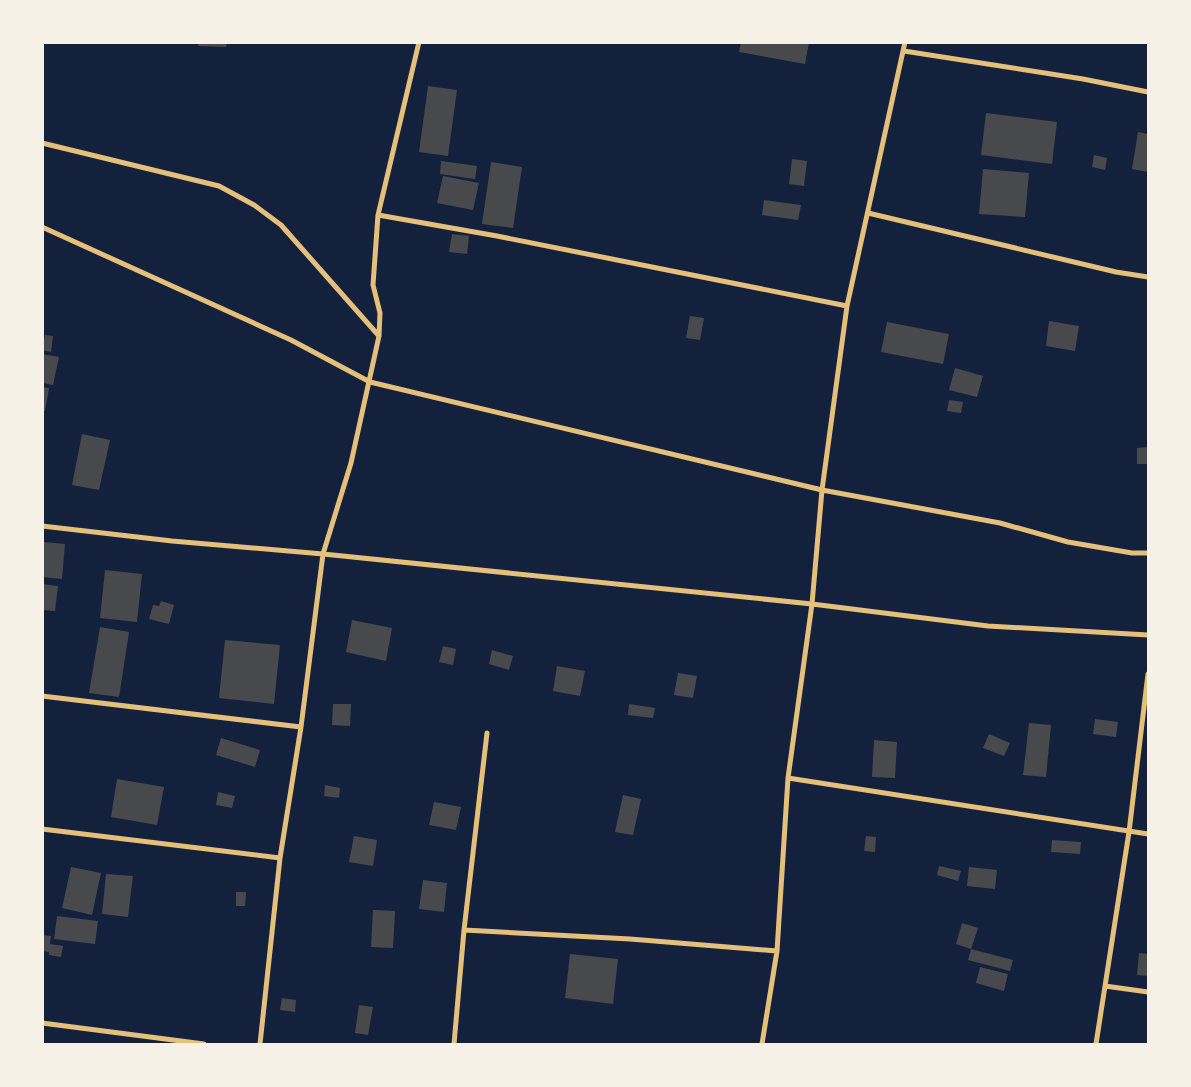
<svg xmlns="http://www.w3.org/2000/svg" width="1191" height="1087" font-family="Spectral,serif">
<rect width="100%" height="100%" fill="#14213d"/>
<path fill="#48494c" d="M199,42H227L226,47L198,46Z
M741,42H809L805,64L739,52Z
M428,86L457,90L448,156L419,152Z
M986,113L1057,122L1052,164L981,155Z
M1138,132L1148,134V172L1132,169Z
M1094,155L1107,158L1105,170L1092,167Z
M792,159L807,161L804,186L789,184Z
M441,161L477,166L475,179L440,174Z
M491,162L522,167L513,228L482,224Z
M983,169L1029,173L1025,217L979,214Z
M443,176L479,183L473,210L437,203Z
M764,200L801,205L798,220L762,215Z
M452,234L469,236L467,254L449,252Z
M690,316L704,318L700,340L686,338Z
M1049,321L1079,326L1075,351L1046,346Z
M887,322L949,334L943,364L881,352Z
M45,335L53,336L51,352L42,350Z
M42,354L59,357L53,385L42,383Z
M955,368L983,376L977,397L949,390Z
M42,387L49,388L45,411H42Z
M949,400L963,402L961,413L947,411Z
M82,434L110,440L99,490L72,485Z
M1148,447V464H1137V448Z
M44,542L65,544L62,579L42,577Z
M105,570L142,574L137,622L100,618Z
M42,584L58,586L55,611L42,610Z
M161,601L174,605L169,624L149,619L153,605L159,606Z
M352,620L392,628L386,661L346,652Z
M100,627L129,632L119,697L89,693Z
M225,640L280,645L274,704L219,698Z
M443,646L456,649L453,665L439,662Z
M492,650L513,656L509,670L489,664Z
M557,666L585,671L580,696L553,691Z
M678,673L697,676L693,698L674,695Z
M333,704H351L350,726L332,725Z
M629,704L655,708L653,718L628,715Z
M1095,719L1118,722L1116,737L1093,734Z
M1029,723L1051,725L1046,777L1023,775Z
M989,734L1010,743L1004,756L983,748Z
M221,738L260,750L255,767L216,755Z
M874,740L897,742L895,778L872,777Z
M117,779L164,787L157,825L111,817Z
M325,785L340,788L339,798L324,796Z
M218,792L235,796L232,808L216,805Z
M623,795L641,799L633,835L615,832Z
M434,802L461,807L456,830L429,825Z
M354,836L377,840L373,866L349,862Z
M866,836L876,837L875,852L864,851Z
M1052,840L1081,842L1080,854L1051,852Z
M939,866L961,871L958,881L937,875Z
M71,867L101,873L92,915L62,908Z
M969,867L997,870L995,889L967,886Z
M106,874L133,876L128,917L102,914Z
M423,880L447,883L444,912L419,909Z
M236,892H246L245,906H236Z
M373,910L395,911L393,948L371,947Z
M57,916L98,921L95,944L54,939Z
M962,923L978,928L971,949L956,944Z
M42,935L51,936L50,944L63,946L61,957L49,955V952L42,951Z
M971,949L1013,960L1010,971L968,960Z
M1139,953L1148,954V976L1137,975Z
M570,954L618,959L613,1004L565,998Z
M980,967L1008,974L1004,991L976,983Z
M282,998L296,1000L295,1012L280,1010Z
M359,1005L373,1007L368,1035L355,1033Z"/>
<g fill="none" stroke-linecap="round" stroke-linejoin="round">
<path stroke="#e5c07b" stroke-width="5" d="M904,51L1083,79L1148,92
M42,143L219,186L254,205L281,225L379,336
M868,213L1116,272L1148,277
M378,215L497,236L847,306
M42,227L291,340L370,382L822,490L1000,523L1068,542L1132,553H1148
M42,526L172,541L323,554L812,604L988,626L1148,635
M42,696L301,727
M788,778L1148,834
M42,829L280,858
M464,930L630,939L777,951
M1105,986L1148,992
M42,1023L204,1044
M260,1044L280,858L301,727L323,554L351,463L379,336L380,313L373,285L378,215L419,42
M454,1044L464,930L487,733
M762,1044L777,951L788,778L812,604L822,490L847,306L905,42
M1096,1044L1129,832L1148,674"/>
</g>
<rect width="1191" height="1087" fill="none" stroke="#f6f1e7" stroke-width="88"/>
</svg>
